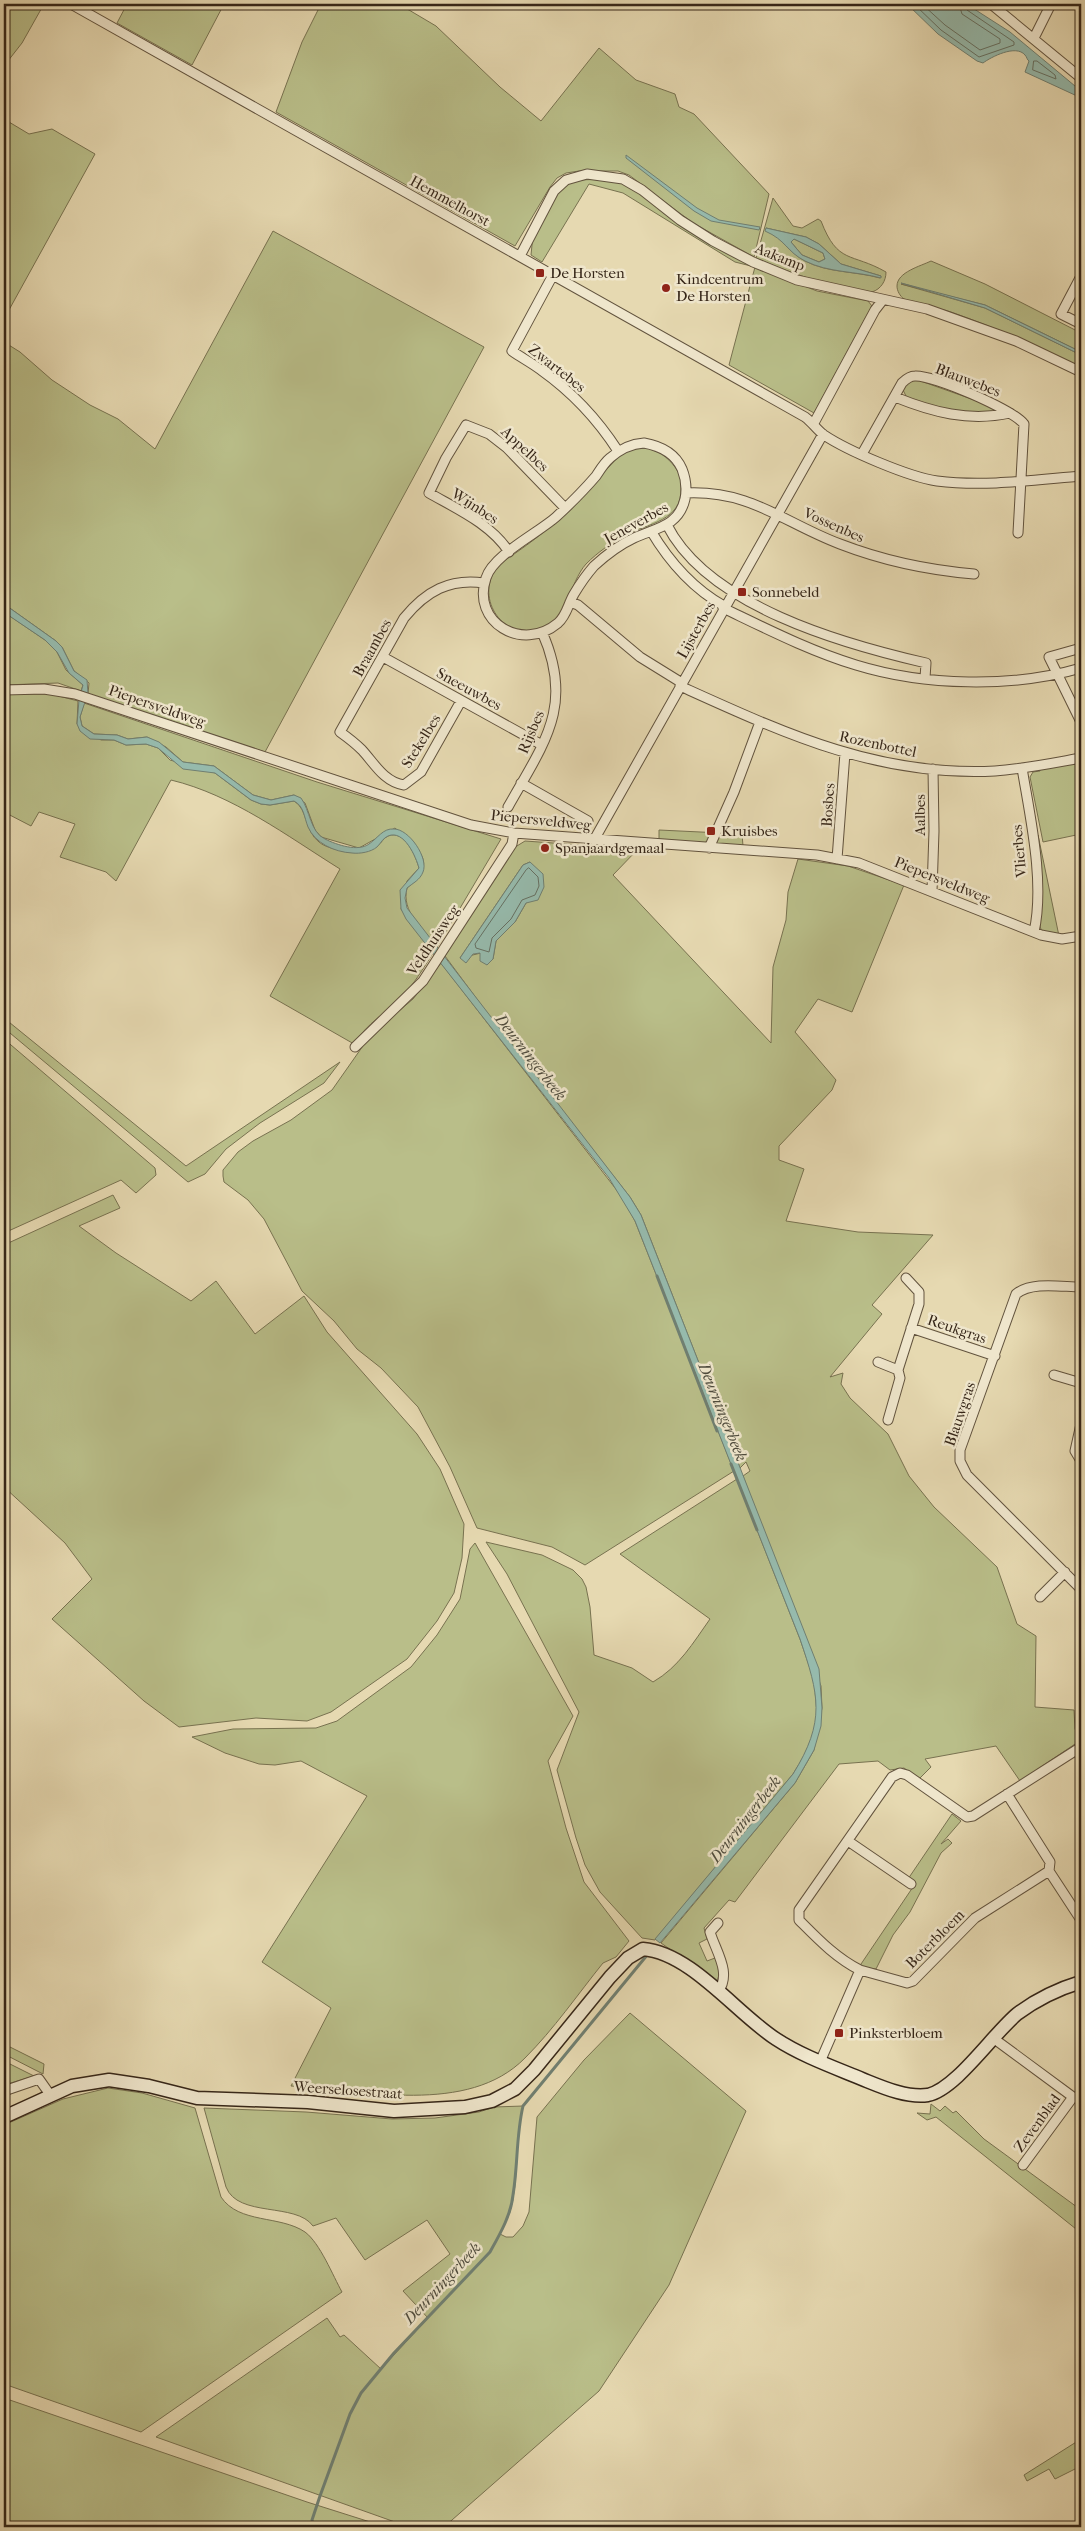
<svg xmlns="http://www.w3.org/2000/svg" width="1085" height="2531" font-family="'IM FELL French Canon',serif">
<rect width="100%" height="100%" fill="#e6d9b1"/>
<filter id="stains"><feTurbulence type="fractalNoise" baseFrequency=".004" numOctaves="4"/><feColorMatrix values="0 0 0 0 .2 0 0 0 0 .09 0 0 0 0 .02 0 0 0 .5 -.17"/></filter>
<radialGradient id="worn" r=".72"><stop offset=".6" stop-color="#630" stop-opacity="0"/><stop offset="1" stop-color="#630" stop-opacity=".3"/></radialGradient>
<path fill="#b9be89" stroke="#787250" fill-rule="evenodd" d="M4,4H44L22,43L4,66Z
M127,4H224L192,65L117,23Z
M321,4H395L409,10L436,26L500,87L541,121L599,48L636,80L675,94L679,107L694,114L769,194L754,257L693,223L629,175L618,171H579L566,173L557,178L550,187L515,246L276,112L302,42Z
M4,119L29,134L52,129L95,154L4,319Z
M613,179C638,187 655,208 677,223C701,239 726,251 751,266L735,262L623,193L589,184L542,262L531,255L533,235L561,187L575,180Z
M773,198L793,226L802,228L818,219L821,221C838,265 851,252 886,272C886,281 881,289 872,292C856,297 774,267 756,258ZM766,228L806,237L819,244L841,264L881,276L880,278C855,271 828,273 805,261C790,253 781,238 766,228Z
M273,231L484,347L265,752L88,694L89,683L74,671L62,647L56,641L4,604V342L20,352L52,380L90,405L118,419L155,449Z
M794,239L823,253L825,259L819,262L802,255L791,242Z
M931,261L985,284L1081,333V352L985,305L901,284L985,308L1081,355V368C1039,346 996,328 951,312C937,307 916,307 904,299C900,296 897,291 897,286C897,272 921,266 931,261Z
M755,267L817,291L868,301L872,306L814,413L729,365Z
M915,379L997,408V413L947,412L907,398L903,390L907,383Z
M647,448C663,453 670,459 679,473C681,478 681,482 681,488C682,521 649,523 626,535C611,543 598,552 586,564C569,583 567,623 539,630C500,640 474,595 498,566C503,560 511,557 517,552C530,543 543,533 556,522C579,501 600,476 621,454L631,449Z
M4,612L45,640L57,652L66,670L83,685L81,691L58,683L4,685Z
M4,694H51L78,701L77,724L101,740H114L126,745L146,744L158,748L170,760L215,773L251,800L261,804L270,805L294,801C308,809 305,832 319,842C326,848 339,850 348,852C354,854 372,850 377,846C382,843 383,838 388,836C405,829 416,857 419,868L407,881L401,909L433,953C423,969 414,984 401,998C384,1015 369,1021 354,1044L270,996L340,869C287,836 233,795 171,780L116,881L106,872L60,857L75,824L39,812L31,826L4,812Z
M84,703L317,782L501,839L437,947C423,929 401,912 407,888C439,862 419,850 395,828L359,848L321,837L315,830L305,803L294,795L271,800L253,795L214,766L183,762L166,747L147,737L128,739L117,735L94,734L82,726L80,717Z
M1081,762V834L1043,842L1030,777L1033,772L1040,771V769Z
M659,830L742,834L743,846L659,841Z
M1038,835L1059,936L1042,931L1040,927Z
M525,841L638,849L613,875L771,1043L773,967L786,920L788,892L798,859L848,866L904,885L852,1012L818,999L795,1032L836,1080L832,1090L779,1146V1160L804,1169L786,1221L858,1232L933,1235L872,1305L882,1314L830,1377L843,1373L841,1384L850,1398L888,1434L909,1476L934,1507L997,1567L1017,1624L1036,1636L1035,1707L1074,1710L1075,1729L1081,1740L1020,1781L996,1746L925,1759L931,1767L919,1779L904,1768L890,1770L878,1761L839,1764L735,1902L729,1900L704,1928L707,1939L699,1943L707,1961L715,1958L720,1971L717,1982L661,1943L795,1783L814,1750L822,1708L821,1686L743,1476L750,1471L746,1462L740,1468L641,1215L630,1197L522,1060L445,956L512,849ZM530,862L526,903L515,922L496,941L493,959L481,953L460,958L523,865Z
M441,963L622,1197L635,1221L734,1471L585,1565L552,1547L477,1528L450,1467L418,1407L381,1368L357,1349L334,1321L302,1291L264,1219L248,1200L224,1182L223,1176V1170L238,1152L253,1141L291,1120L332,1090L365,1043L380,1027L413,999Z
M4,1018L186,1166L340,1062L324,1083L260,1123L226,1149L205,1174L188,1182L4,1028Z
M4,1039L155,1168L156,1175L136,1193L121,1180L4,1233Z
M113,1195L120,1208L79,1226L116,1253L191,1301L216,1281L255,1334L304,1296L327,1332L417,1434L440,1469L464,1524L462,1558L454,1593L437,1621L407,1659L331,1712L307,1721L256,1718L179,1727L144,1701L52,1619L92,1579L65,1543L4,1487V1245Z
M737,1479L800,1639L814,1680L817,1713L815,1730L804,1756L793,1774L655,1940L642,1938L600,1892L585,1865L576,1838L557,1770L579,1712L507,1574L486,1542L542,1555L573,1570L582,1579L586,1587L590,1607L594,1655L632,1668L653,1682C679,1667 693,1643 710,1619L620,1554Z
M475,1543L573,1716L548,1761L566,1828L584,1882L629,1941L616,1957L603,1963C578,1994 554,2029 525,2058C468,2116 363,2090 291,2086L331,2008L262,1962L367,1796L301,1761L275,1765L259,1764L225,1753L192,1737L233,1729L316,1728L337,1721L411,1667L437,1635L460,1599L470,1549Z
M952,1814L961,1821L941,1844L948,1839L952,1843L941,1853L910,1912L893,1935L876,1969L859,1967L915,1884L908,1879Z
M630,2013L746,2111L669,2285L599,2391L444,2527H409L156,2437L327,2318L340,2337L344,2335L381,2369L428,2318L403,2291L450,2254L427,2220L365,2260L336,2218L313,2226C296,2202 238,2218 226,2187L204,2108L306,2112L392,2119L435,2118L479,2112L494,2107L523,2106C515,2140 519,2181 510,2212C507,2219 503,2227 500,2234L506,2237H513L523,2226L529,2212L537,2117L584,2060Z
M4,2044L44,2064L43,2074L4,2054Z
M4,2061L34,2076L4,2085Z
M108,2088L142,2093L195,2108L221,2197C239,2224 280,2215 305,2232C320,2243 333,2276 342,2292L141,2432L4,2384V2125L63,2099Z
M931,2104L940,2111L945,2106L953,2113L956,2111L984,2139L1081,2210V2233L936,2117L927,2120L917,2113L930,2114Z
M4,2398L307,2502L386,2527H4Z
M1081,2439V2466L1055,2479L1049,2469L1027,2481L1024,2475Z"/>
<path fill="#96baac" stroke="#707f71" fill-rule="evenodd" d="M907,4H965L971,7L1010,32L1081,91L1077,96L1025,72L1029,61C1027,60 1027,57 1025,55C1016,44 991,57 983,63L977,61L938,34Z
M626,155L697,208L719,220L760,227L759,230L711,221L694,211L626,158Z
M766,228L806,237L819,244L841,264L881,276V278C856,271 829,273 805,261C787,252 786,240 765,231ZM794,239L823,253L825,259L819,262L802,255L791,242Z
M901,283L985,305L1081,352V355L985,308Z
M4,604L56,641L62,647L74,671L87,680L88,694L81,692L83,685L69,673L57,652L45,640L5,613Z
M79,700L85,702L80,717L82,726L94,734L117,735L128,739L147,737L159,742L183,762L214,766L253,795L271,800L294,795L301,798C310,810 310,832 325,839C337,845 358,852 369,844C378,838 383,828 394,829C409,829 429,858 423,872C420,880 413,883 407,888L405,898L407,908L630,1197L641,1215L819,1669L822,1708L821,1726L814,1750L795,1783L660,1943L655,1939L793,1774C826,1721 819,1695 800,1639L635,1221L609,1178L406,919L401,909L400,890L419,868C416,857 404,829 388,836C383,838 381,843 377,847C371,852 360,854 352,853C334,852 315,843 308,827C304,817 304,806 294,801L270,805L261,804L251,800L215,773L183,769L158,748L146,744L126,745L114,740L90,739L80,731L77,724Z
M530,862L543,874L544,887L538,900L526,903L515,922L496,941L493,959L487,965L480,961V953L473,954L466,963L460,958L523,865Z"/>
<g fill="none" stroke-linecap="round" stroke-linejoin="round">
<path stroke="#667062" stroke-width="1" d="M914,4L941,30L979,57L1014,45V42L967,10L965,4
M922,4L945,25L980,50L1000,43V39L962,14L959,4
M1034,61H1037L1055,75L1056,79L1033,70Z
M529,868L538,877L539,886L535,895L522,900L511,919L492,938L489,952L476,948L475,944L526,870Z"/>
<path stroke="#707f71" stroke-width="3" d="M657,1276L717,1431
M731,1464L757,1530
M314,2527L312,2520L320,2496L350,2414L361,2393L394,2353L490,2252C500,2234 511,2215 513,2195C518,2165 516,2136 523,2106L648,1954"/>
<defs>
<path id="street" d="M71,4L805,417C812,422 817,430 824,435C848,451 909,477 937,481C984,487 1034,480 1081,476
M991,4L1081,78
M1034,38L1051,4
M520,256L554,191L566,180L587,174L623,179L642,190L680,220L713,241L753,262L797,280L927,309L1016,341L1081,372
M553,275L512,351C522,358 532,363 541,370C572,392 598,420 618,451
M1081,276L1061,314L1081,324
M895,397C932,412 969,422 1010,413
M814,423L875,310L882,301
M644,443C661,446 675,453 682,469C686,479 687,489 685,499C679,526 656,528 634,538C619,545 606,555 594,566C587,574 580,584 574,594C568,604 567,615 558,623C522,653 471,622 486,578C493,555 538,533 556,517C570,504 584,490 596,476C600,470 604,463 610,458C620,449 630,444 644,443Z
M862,454L902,383C905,380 910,376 915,376C933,375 1012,409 1024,424L1018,533
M686,493C751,490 784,523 840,544C884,561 927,570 974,574
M667,525C708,606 843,644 926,663L925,678
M651,531C670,563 692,588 724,606
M509,552C491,524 457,509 429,493L446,458L466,425L489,434L507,448L565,508
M570,602L578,605L640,657L682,683
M723,608C767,629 810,651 856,665C924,686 1013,688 1081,668
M1081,648L1049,657L1081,722
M383,657L542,745
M680,686C784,733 877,777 995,771C1024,769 1053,763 1081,758
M4,690L44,689L75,694L471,825L514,833L817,855L859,863L1041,935L1062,939L1081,936
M461,701L421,772L404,785C384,782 374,763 362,750C355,743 347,737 340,732L404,618C426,591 450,578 484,583
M1022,768C1030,817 1045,882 1034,932
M521,783L588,821
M508,807C544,743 575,706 542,632
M594,840L823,434
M709,848L734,792L760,722
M837,859L845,753
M932,891L934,831L933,769
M355,1047L423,981L512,844L514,833
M1081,1287C1062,1287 1032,1281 1016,1294L960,1450V1461L967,1475L1081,1589
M911,1328L995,1356
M878,1362L898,1370
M1054,1375L1081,1383
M888,1420L900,1378L898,1370L919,1304V1292L906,1278
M1081,1424L1075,1451L1081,1461
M1040,1597L1065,1572
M1007,1794L1050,1862L1049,1871L1081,1920
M848,1841L911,1884
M860,1970L907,1983L913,1981L975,1918L1049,1871
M718,1992C732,1973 716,1952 710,1932L718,1923
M993,2038L1073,2097L1081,2098
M820,2062L860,1970C836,1958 818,1939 799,1920V1910L892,1777L900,1773L907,1775L967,1817L973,1816L1081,1747
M4,2091L39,2079L51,2096
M1023,2165L1073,2097"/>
<path id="secondary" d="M4,2117L72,2086L109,2080L149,2086L197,2098L308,2102L394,2111L465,2107L492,2101L515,2089L534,2070L610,1977L628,1958L643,1949C691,1953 736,2013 776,2039C802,2056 833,2067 862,2079C882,2087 906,2098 928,2095C956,2089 993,2034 1017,2014C1037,1999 1058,1989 1081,1982"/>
</defs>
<use href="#street" stroke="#62533e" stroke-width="11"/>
<use href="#secondary" stroke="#362618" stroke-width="15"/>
<use href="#street" stroke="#efe6cc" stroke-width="9"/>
<use href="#secondary" stroke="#efe6cc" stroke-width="12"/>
</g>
<g fill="#8f2418" stroke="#efe6cc" stroke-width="2">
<rect x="535" y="268" width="10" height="10" rx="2.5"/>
<circle cx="666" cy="288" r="5"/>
<rect x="737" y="587" width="10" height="10" rx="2.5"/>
<rect x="706" y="826" width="10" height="10" rx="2.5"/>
<circle cx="545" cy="848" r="5"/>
<rect x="834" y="2028" width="10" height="10" rx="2.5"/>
</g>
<g text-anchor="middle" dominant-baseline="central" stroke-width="5" stroke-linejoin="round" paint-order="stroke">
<g font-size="15" fill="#362618" stroke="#efe6cc">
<text transform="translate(450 201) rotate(29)">Hemmelhorst</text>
<text transform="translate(780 257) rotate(22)">Aakamp</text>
<text transform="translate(557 368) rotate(38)">Zwartebes</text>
<text transform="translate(968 380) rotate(21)">Blauwebes</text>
<text transform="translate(525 449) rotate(43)">Appelbes</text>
<text transform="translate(475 506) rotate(33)">Wijnbes</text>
<text transform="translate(636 523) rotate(-29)">Jeneverbes</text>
<text transform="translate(834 525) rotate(24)">Vossenbes</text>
<text transform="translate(696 630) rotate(-61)">Lijsterbes</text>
<text transform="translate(372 648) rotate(-61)">Braambes</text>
<text transform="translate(469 689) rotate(29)">Sneeuwbes</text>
<text transform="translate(157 706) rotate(19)">Piepersveldweg</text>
<text transform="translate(531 732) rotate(-67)">Rijsbes</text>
<text transform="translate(421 741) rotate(-58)">Stekelbes</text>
<text transform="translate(878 744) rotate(12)">Rozenbottel</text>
<text transform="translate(828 805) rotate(-86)">Bosbes</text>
<text transform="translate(920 815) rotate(-90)">Aalbes</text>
<text transform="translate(541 820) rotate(6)">Piepersveldweg</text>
<text transform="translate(1019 851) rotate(-95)">Vlierbes</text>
<text transform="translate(942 880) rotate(22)">Piepersveldweg</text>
<text transform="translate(433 940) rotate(-56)">Veldhuisweg</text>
<text transform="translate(957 1329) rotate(19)">Reukgras</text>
<text transform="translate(960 1414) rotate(-71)">Blauwgras</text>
<text transform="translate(935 1939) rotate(-45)">Boterbloem</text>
<text transform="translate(348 2090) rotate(4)">Weerselosestraat</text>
<text transform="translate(1037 2123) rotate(-54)">Zevenblad</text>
</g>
<g font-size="15" fill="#362618" stroke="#efe6cc" text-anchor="start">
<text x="550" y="273">De Horsten</text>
<text x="676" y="279">Kindcentrum<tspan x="676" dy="17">De Horsten</tspan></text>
<text x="752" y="592">Sonnebeld</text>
<text x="721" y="831">Kruisbes</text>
<text x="555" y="848">Spanjaardgemaal</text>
<text x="849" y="2033">Pinksterbloem</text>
</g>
<g font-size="16" font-style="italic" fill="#4e4b3d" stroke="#efe6cc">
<text transform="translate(531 1057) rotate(52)">Deurningerbeek</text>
<text transform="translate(723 1412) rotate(68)">Deurningerbeek</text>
<text transform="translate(745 1819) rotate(-52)">Deurningerbeek</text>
<text transform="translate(442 2283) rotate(-47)">Deurningerbeek</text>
</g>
</g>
<rect width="1085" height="2531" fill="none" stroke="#e6d9b1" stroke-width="20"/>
<rect x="5" y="5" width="1075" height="2521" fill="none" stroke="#362618" stroke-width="2.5"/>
<rect x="10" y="10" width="1065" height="2511" fill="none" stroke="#362618"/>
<rect width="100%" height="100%" filter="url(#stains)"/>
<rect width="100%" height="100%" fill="url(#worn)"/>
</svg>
